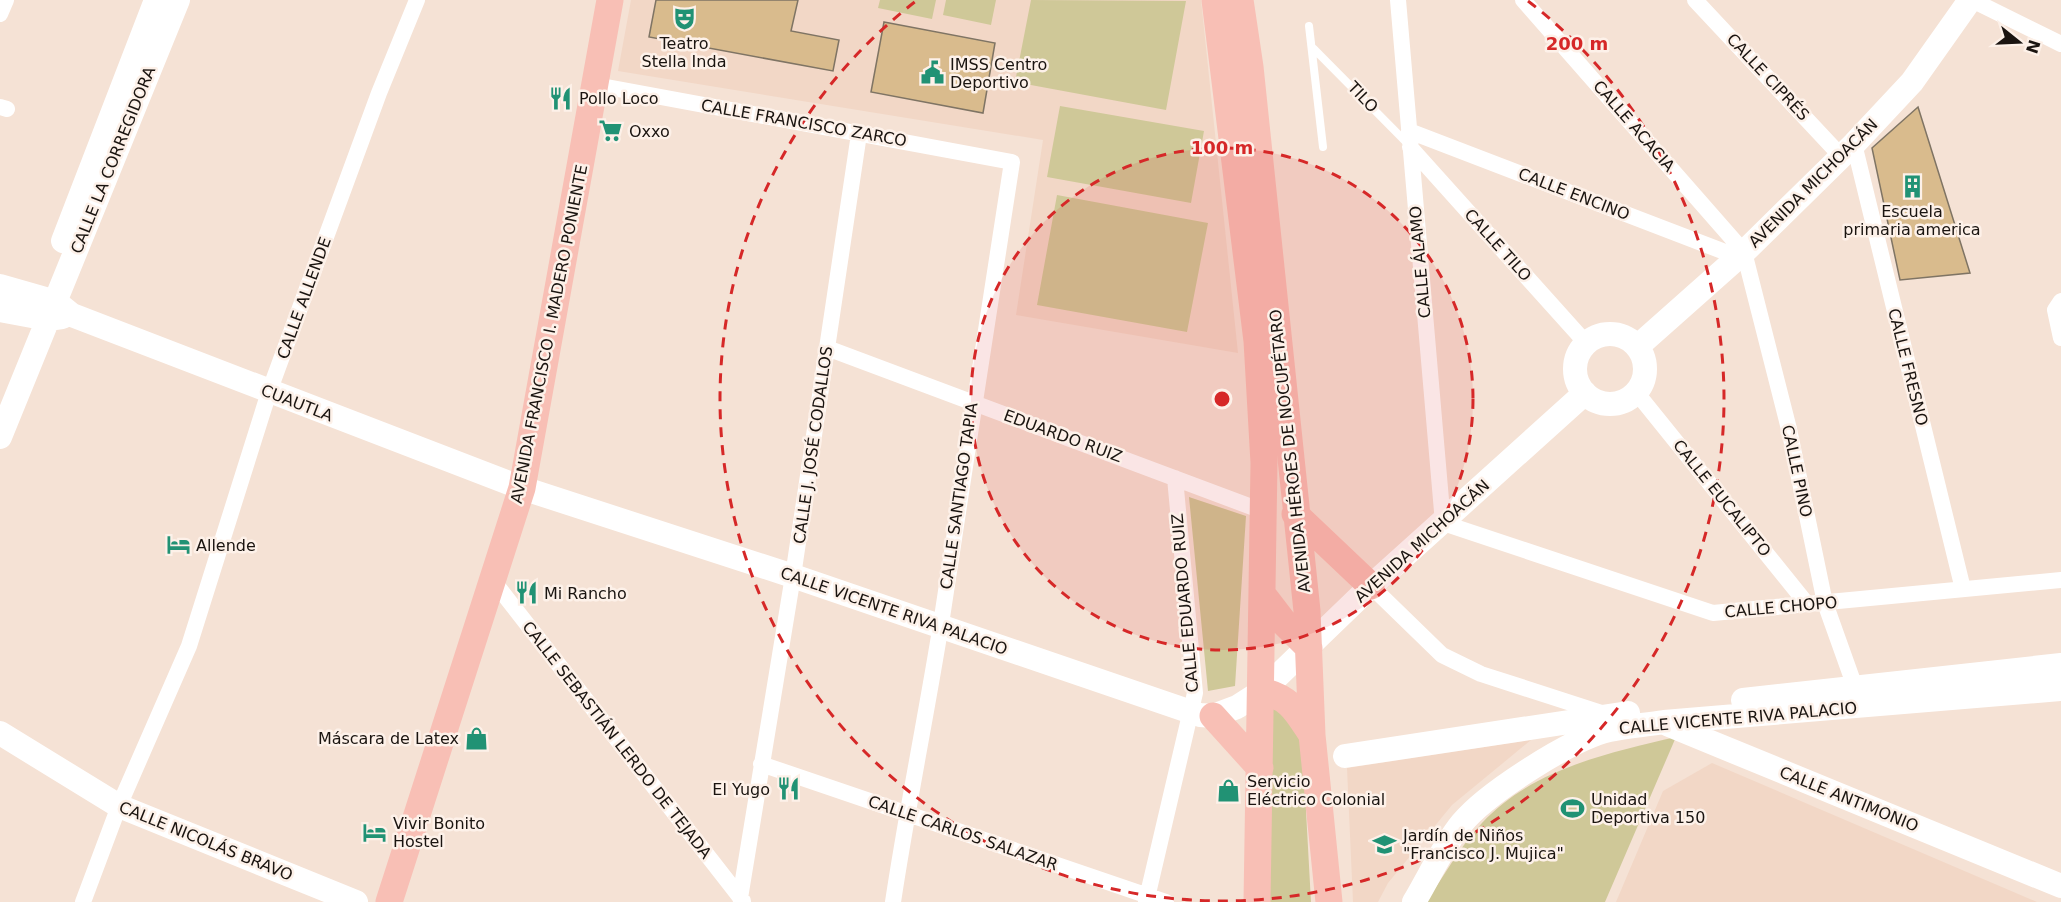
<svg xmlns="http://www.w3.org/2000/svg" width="2061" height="902" font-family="'DejaVu Sans',sans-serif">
<rect width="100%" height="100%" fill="#f5e2d5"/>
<path fill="#f2d7c6" d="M631,0H1201L1238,353L1016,315L1043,140L618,71Z
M1531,740L1452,805L1388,883L1378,902H1353L1347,768Z
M1712,763L2037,902H1616L1663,791Z"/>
<path fill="#cfc898" d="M880,0H936L932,19L878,8Z
M946,0H996L991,25L943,15Z
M1031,0L1186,1L1166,110L1015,82Z
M1060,106L1204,131L1191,203L1047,177Z
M1057,195L1208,223L1187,332L1037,305Z
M1189,497L1246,516L1235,686L1208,691Z
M1275,699L1302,738L1311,902H1267L1268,702Z
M1676,737L1605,902H1426C1444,876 1460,846 1482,823C1532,769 1608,753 1676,737Z"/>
<path fill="#d9bb8d" stroke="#7f7464" stroke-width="1.5" d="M656,0H798L791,31L839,40L833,71L649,37Z
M884,22L995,43L983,113L871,92Z
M1918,107L1970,273L1900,280L1872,148Z"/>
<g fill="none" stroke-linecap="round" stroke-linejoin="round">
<path stroke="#fff" stroke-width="8" d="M1309,26L1323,147
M1314,49L1408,144"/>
<path stroke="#fff" stroke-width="16" d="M1398,0L1443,523L1713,613L2061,580
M1523,0L1744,252L1789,429L1825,603L1855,687
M1695,0L1840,155
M1972,0L2061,44
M0,14L6,0
M596,85L1012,162C987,316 965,470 941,624C926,717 907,809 893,902
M0,107L7,109
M1409,131L1738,257
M1854,144L1963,589
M1410,147L1586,343
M2061,301L2055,310L2061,338
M827,348L1265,512
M1636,392L1807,604
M491,578L743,901
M1371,586L1442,655L1481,674L1608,715
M761,764L1166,902
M740,898L793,576L859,134
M83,902L119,806L189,646L269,392L379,93L417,0
M1146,902L1195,693L1175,478"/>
<path stroke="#fff" stroke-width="24" d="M63,241L156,0
M0,286L56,302L72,315L522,488L793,576L1200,715L1213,716L1237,707L1262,691L1371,586L1585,393
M0,310L48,319L62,317
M1575 369a35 35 0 1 1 70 0a35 35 0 1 1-70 0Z
M1637,347L1744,252L1854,144L1912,82L1970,0
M0,437L178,0
M1743,700L2061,665
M1669,725L2061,886
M0,733L119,806L356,902
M1345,756L1628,713
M1414,902C1429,877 1443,846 1462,823C1487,793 1571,739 1609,730C1627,726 1646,725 1664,722L2061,689"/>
<path stroke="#f8bfb5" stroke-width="27" d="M1215,0L1257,341L1264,463L1257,902
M1240,0L1250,67L1307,611L1312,735L1329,902
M1295,514L1371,586
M1263,595L1286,625L1309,648
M1262,691C1291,698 1296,711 1312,735
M1213,716L1260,768
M389,902L522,488L610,0"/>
</g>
<circle cx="1222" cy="399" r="251" fill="#d62828" fill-opacity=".12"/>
<g fill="none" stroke="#d62828" stroke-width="3" stroke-dasharray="10 8">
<circle cx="1222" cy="399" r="251"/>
<path d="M1528 1A502 502 0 1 1 916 1"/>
</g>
<defs>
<symbol id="theatre-bare" viewBox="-9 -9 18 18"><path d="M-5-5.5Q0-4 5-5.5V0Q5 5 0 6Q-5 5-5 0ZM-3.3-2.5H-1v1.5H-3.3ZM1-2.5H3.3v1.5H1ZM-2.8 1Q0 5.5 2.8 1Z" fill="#219274" stroke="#fdf1e9" stroke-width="2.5" paint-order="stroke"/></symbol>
<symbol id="civic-bare" viewBox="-9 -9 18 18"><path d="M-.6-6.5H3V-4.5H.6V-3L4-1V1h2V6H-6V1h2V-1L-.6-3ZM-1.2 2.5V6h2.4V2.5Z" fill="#219274" stroke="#fdf1e9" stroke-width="2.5" paint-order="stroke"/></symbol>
<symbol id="restaurant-bare" viewBox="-9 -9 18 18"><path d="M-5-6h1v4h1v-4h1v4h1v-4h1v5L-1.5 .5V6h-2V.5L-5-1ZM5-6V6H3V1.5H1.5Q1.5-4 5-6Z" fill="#219274" stroke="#fdf1e9" stroke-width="2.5" paint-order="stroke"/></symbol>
<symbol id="supermarket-bare" viewBox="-9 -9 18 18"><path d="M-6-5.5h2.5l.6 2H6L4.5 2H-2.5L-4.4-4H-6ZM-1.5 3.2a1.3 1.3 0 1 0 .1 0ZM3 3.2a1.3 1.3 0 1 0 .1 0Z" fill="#219274" stroke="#fdf1e9" stroke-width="2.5" paint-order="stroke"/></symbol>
<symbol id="building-bare" viewBox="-9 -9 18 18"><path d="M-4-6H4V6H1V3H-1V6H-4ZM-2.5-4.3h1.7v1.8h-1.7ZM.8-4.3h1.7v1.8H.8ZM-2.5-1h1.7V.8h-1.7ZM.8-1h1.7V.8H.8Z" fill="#219274" stroke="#fdf1e9" stroke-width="2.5" paint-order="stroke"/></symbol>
<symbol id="hotel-bare" viewBox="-9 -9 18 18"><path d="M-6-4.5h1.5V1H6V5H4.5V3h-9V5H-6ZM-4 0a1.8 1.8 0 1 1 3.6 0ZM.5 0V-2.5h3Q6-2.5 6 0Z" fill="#219274" stroke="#fdf1e9" stroke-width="2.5" paint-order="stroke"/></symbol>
<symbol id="shop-bare" viewBox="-9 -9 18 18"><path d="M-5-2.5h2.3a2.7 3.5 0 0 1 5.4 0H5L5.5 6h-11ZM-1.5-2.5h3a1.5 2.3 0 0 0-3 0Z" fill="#219274" stroke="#fdf1e9" stroke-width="2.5" paint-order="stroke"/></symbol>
<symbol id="stadium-bare" viewBox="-9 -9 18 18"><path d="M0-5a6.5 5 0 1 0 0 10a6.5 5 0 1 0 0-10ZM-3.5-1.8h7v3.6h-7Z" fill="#219274" stroke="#fdf1e9" stroke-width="2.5" paint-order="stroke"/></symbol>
<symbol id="school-bare" viewBox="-9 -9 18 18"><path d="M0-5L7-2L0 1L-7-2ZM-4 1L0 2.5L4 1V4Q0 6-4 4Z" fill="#219274" stroke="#fdf1e9" stroke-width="2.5" paint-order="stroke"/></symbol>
</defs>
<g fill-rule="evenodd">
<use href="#theatre-bare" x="668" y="2" width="33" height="33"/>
<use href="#civic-bare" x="916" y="56" width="33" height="33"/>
<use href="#restaurant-bare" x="544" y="82" width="33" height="33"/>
<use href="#supermarket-bare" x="594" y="114" width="33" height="33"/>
<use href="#building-bare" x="1896" y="170" width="33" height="33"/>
<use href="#hotel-bare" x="162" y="528" width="33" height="33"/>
<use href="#restaurant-bare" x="510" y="576" width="33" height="33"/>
<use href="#shop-bare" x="460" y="722" width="33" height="33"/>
<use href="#restaurant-bare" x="772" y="772" width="33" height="33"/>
<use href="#shop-bare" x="1212" y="774" width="33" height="33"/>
<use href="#stadium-bare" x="1556" y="792" width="33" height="33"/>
<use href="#hotel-bare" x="358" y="816" width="33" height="33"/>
<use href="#school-bare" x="1368" y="828" width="33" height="33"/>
</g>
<g text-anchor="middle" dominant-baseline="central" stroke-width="5" stroke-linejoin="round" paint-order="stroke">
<g font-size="16" fill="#1a1410" stroke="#fdf1e9" text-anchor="start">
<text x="684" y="43" text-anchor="middle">Teatro<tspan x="684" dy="18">Stella Inda</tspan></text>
<text x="950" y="64">IMSS Centro<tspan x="950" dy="18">Deportivo</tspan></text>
<text x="579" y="98">Pollo Loco</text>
<text x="629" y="131">Oxxo</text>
<text x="1912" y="211" text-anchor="middle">Escuela<tspan x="1912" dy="18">primaria america</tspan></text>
<text x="196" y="545">Allende</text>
<text x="544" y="593">Mi Rancho</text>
<text x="459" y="738" text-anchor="end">Máscara de Latex</text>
<text x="1247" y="781">Servicio<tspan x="1247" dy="18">Eléctrico Colonial</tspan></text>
<text x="770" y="789" text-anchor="end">El Yugo</text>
<text x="1591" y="799">Unidad<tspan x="1591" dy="18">Deportiva 150</tspan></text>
<text x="393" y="823">Vivir Bonito<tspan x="393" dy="18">Hostel</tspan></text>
<text x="1403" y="835">Jardín de Niños<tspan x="1403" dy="18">"Francisco J. Mujica"</tspan></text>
</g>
<g font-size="16" fill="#1a1410" stroke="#fdf1e9">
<text transform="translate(1768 77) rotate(47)">CALLE CIPRÉS</text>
<text transform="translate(1363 97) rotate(46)">TILO</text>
<text transform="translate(804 123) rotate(10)">CALLE FRANCISCO ZARCO</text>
<text transform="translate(1634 126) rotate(49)">CALLE ACACIA</text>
<text transform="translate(113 160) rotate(-68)">CALLE LA CORREGIDORA</text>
<text transform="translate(1813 183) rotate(-45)">AVENIDA MICHOACÁN</text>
<text transform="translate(1574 194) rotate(21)">CALLE ENCINO</text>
<text transform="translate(1498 245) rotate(48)">CALLE TILO</text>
<text transform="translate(1420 262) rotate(-95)">CALLE ÁLAMO</text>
<text transform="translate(304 298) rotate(-70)">CALLE ALLENDE</text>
<text transform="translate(549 334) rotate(-79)">AVENIDA FRANCISCO I. MADERO PONIENTE</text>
<text transform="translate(1908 367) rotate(76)">CALLE FRESNO</text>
<text transform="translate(297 403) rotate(21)">CUAUTLA</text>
<text transform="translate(1063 436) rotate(20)">EDUARDO RUIZ</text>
<text transform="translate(813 445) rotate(-82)">CALLE J. JOSÉ CODALLOS</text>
<text transform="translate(1290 451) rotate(-96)">AVENIDA HÉROES DE NOCUPÉTARO</text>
<text transform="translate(1797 471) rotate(78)">CALLE PINO</text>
<text transform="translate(959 496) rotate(-82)">CALLE SANTIAGO TAPIA</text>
<text transform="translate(1722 498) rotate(51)">CALLE EUCALIPTO</text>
<text transform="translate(1422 541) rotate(-42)">AVENIDA MICHOACÁN</text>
<text transform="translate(1185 603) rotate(-95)">CALLE EDUARDO RUIZ</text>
<text transform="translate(1781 607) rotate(-5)">CALLE CHOPO</text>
<text transform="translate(894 611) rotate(19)">CALLE VICENTE RIVA PALACIO</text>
<text transform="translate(1738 718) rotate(-5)">CALLE VICENTE RIVA PALACIO</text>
<text transform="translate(617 740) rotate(52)">CALLE SEBASTIÁN LERDO DE TEJADA</text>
<text transform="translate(1849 799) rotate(22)">CALLE ANTIMONIO</text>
<text transform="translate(963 833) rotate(19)">CALLE CARLOS SALAZAR</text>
<text transform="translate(206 841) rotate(22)">CALLE NICOLÁS BRAVO</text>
</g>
</g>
<circle cx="1222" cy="399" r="9" fill="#d62828" stroke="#fdf1e9" stroke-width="3"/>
<g font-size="18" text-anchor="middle" font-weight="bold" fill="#d62828" stroke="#fdf1e9" stroke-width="5" stroke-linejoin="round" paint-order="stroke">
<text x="1577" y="50">200 m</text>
<text x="1222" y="154">100 m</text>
</g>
<g transform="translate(2019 42) rotate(108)" stroke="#fdf1e9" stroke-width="4.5" paint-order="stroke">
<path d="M0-4.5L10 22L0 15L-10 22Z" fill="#1a1410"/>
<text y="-9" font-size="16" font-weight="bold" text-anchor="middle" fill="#1a1410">N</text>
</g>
</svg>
